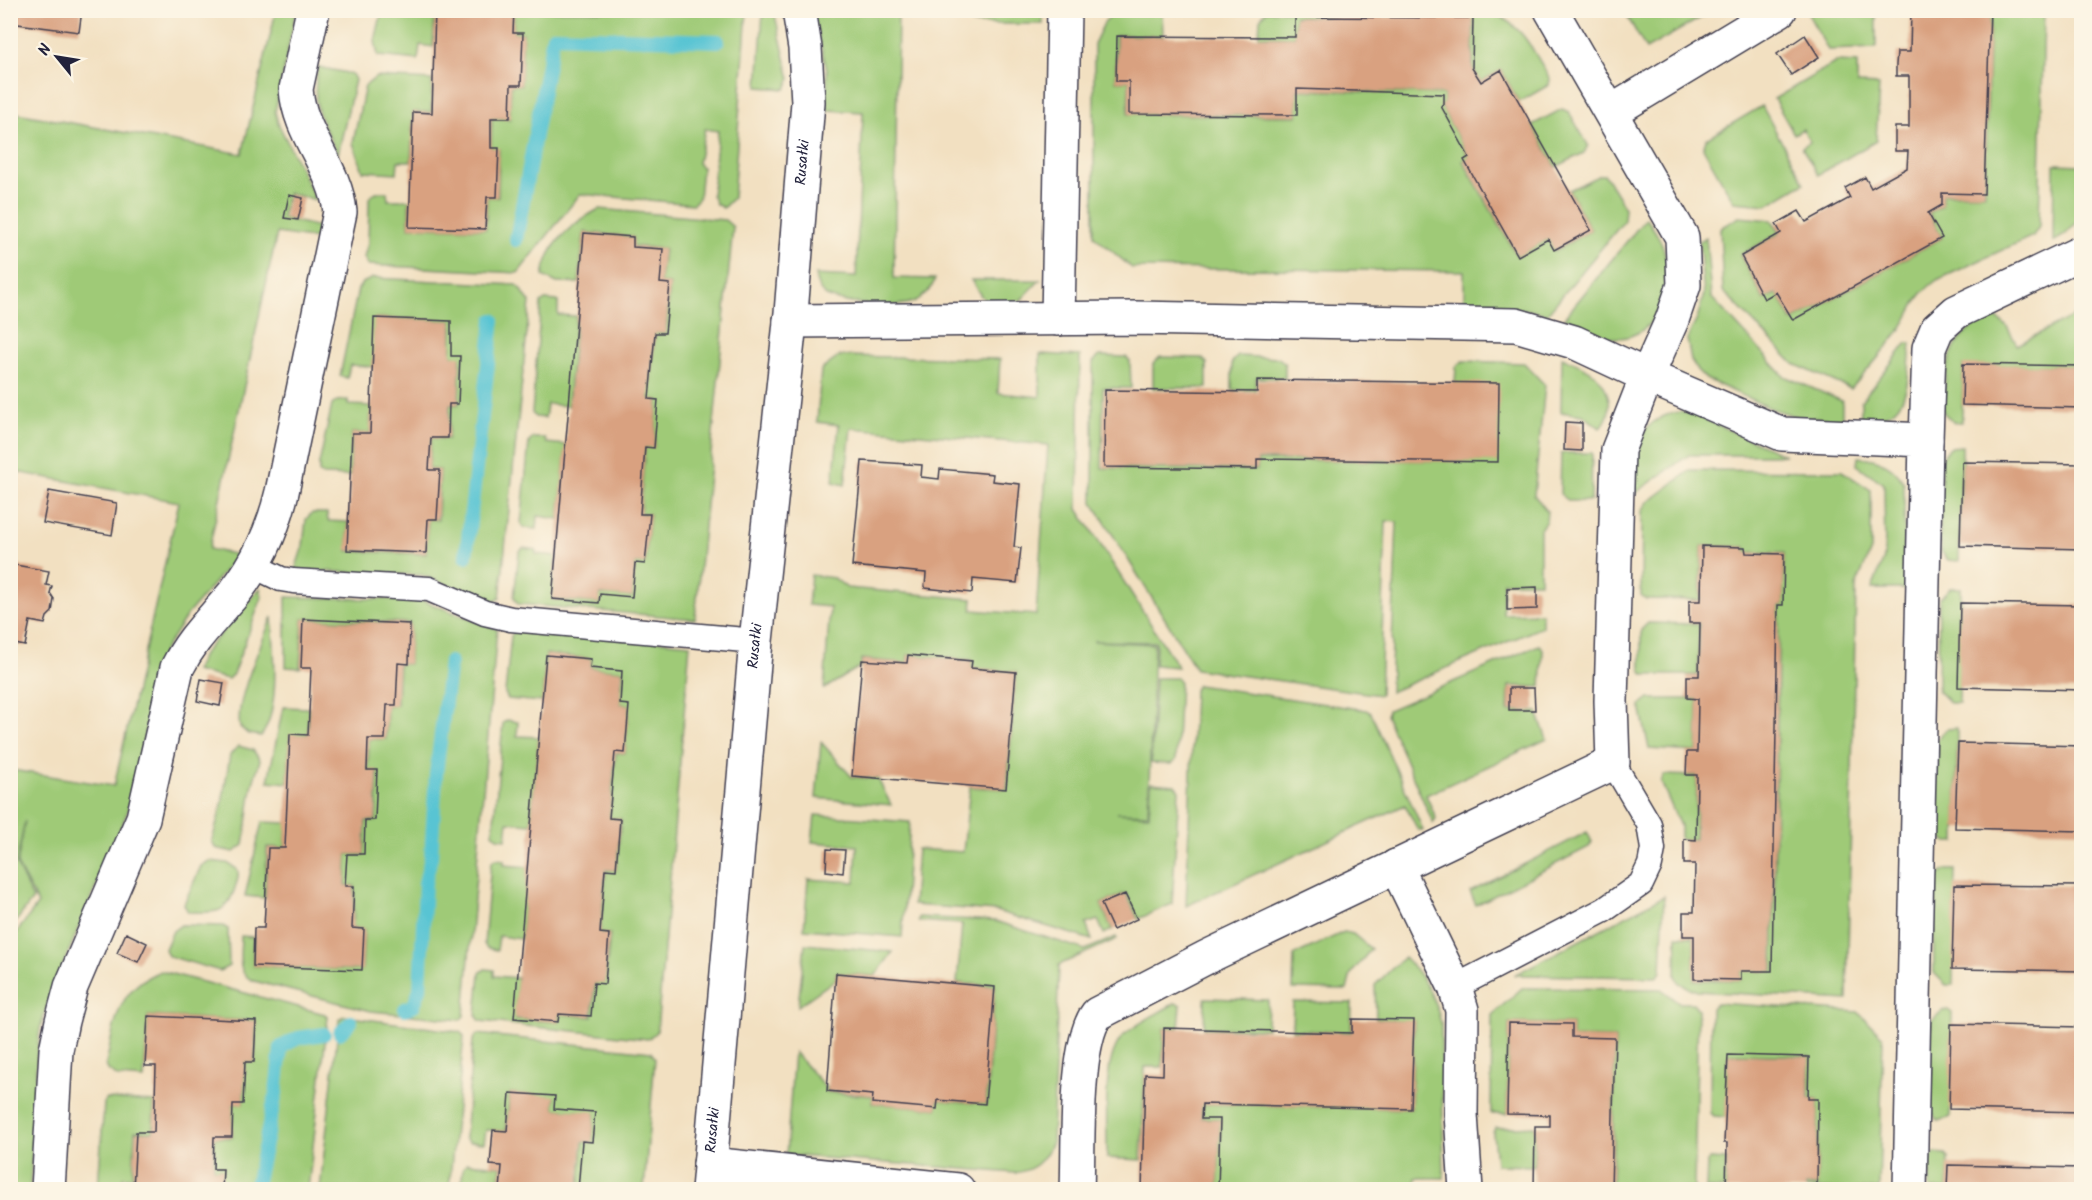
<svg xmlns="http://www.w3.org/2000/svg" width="2092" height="1200" font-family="Kalam,sans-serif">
<rect width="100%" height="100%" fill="#fcf5e5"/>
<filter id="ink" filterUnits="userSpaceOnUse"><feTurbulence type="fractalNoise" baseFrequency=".0167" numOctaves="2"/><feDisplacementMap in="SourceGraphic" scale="12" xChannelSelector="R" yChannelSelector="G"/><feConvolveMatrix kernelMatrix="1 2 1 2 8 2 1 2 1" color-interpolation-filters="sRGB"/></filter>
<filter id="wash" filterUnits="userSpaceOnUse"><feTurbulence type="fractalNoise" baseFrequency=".008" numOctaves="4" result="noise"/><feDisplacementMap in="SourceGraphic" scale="24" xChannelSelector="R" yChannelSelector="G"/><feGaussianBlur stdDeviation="1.35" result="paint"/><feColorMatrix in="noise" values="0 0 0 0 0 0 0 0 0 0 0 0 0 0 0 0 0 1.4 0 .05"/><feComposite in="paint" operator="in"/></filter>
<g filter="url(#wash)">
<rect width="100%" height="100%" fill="#f2e0c1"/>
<path fill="#9fca77" stroke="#607659" stroke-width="1.5" d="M1119,10L1162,11L1163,36L1116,35V81H1129L1128,114L1297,116V90L1444,94V104L1441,106L1469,157L1463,161L1517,256L1548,239L1555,251L1591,230L1569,190L1600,175H1605L1625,208L1624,221L1547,314L1523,309L1464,308V271L1132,268L1094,236V44L1105,21Z
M1483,10C1521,20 1532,48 1550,79L1549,85L1519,102L1501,70L1481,82L1473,68V18L1439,17V11Z
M276,11H296L275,112L278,123L316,200L288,193L282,218L319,227L316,239L277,233L209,549L238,555L187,615L163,652L127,813L50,996L40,1029L37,1054L30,1189H11V940L38,904L17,864L25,821L16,864L33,899L11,928V770L114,786L179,502L11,471V112L242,154Z
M382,11H435L433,47L420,45L418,60L378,56L375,41Z
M514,11H747L733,198L723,208L716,204L712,195L718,131L705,129L698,163L702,167L699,198L693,204L580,194L518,273L368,265L364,257L368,243L369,204V198L376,192H387L388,200H409V227L486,229L487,197H498L499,149L491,148L492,118L510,119L511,85H521L523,33H513Z
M763,11H774L790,79L786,89L758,87Z
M812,11H898L894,278L935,279C932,289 923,298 913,302C896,308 841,305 825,295C819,291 816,282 815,275L856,277L863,112L827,110V70Z
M974,11H1042L1043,24H972Z
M1266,11H1337V17L1295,16V37L1259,36L1260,19Z
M1624,11H1713L1646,49Z
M1811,11H1876V48L1828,50L1808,14Z
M1990,11H2044L2039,227L2033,236L1937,280C1913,298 1916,306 1902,327C1887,349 1868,369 1851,389L1794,364L1723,291L1720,228L1739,217L1772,220L1780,233L1740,255L1764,300L1777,293L1792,321L1942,238L1929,213L1942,206V194H1985Z
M1836,62L1857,63V84L1879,85L1876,141L1818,175L1802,147L1810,142L1803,129L1794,134L1774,99Z
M318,67L352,74L355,80L338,154C321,122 310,104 318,67Z
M376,77L432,80L431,112H413L411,161H398L397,173L363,171L353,143L365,86Z
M1762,106L1804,183L1767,205L1734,202L1703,148L1706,139Z
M1562,109L1569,112L1588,145L1584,153L1556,167L1532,125Z
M2054,164L2081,165L2082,217L2065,235L2053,242Z
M599,209L725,220L733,227L695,619L518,604L514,597L519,552L523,548L536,550V554L556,556L552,600L599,603L600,594L632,597L635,563L645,564L650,514L640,513L645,447H654L658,400L649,399L655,333H666L670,284L660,283L664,249L633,246V237L584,232L579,283H557L543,276C547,244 572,223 599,209Z
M1646,218C1653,228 1661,238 1664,250C1674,284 1659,339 1616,338C1599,338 1580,325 1564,318Z
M1706,237L1711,297L1784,376L1842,401V420L1798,417L1770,408L1706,379L1697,370L1691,360L1687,339L1697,319L1704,294L1699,241Z
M373,278L517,285L530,302L500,598L492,603L422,575L295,570L303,546L306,519L312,513H327L328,521L348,522V551L426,554L428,519L438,520L440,470L429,469L431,438L448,439L450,405L459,404L460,357L451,356L452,321L375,318L373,367L350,365L347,378L340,376L358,289L362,283Z
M971,280H1040L1021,300L993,305L981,296Z
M545,300L558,301V315L576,316L568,406L547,404L545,418L535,417L532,413L541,303Z
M2081,312V366L1963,365L1962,422H1953L1943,412C1945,366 1946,341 1989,315C2006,320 2009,330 2017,345Z
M1907,343H1911C1907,383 1912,419 1861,420V401Z
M1040,354L1080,356L1078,509L1178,667L1155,665L1156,642L1093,641L1154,644L1148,814L1116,813L1149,815L1151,783L1175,785L1179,790L1172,904L1138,919L1126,893L1101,904L1112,930L1104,934L1098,920L1086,924L1092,940L996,911L913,905L917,849L963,852L970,787L1007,789L1016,672L971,668L972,660L908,655L907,663L861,659V666L824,689L830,607L808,605L811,575L834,578L847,588L973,599L972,610L1036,615L1048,445L851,428L845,485L833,482L839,425L817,422L821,370L840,356L1000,359L998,393L1040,397Z
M1099,356L1126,357L1130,361L1131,388H1103L1102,468L1257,470L1258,460L1498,461L1455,383L1456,367L1463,361L1524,363L1545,385L1534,495L1547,511L1546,521L1540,529V582H1503V614L1542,613V627L1390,692L1397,522L1386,521L1380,695L1196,669L1093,503V362Z
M1238,356L1279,358L1285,364V378H1256L1255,390H1232V362Z
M1160,357L1202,358L1207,363V388H1153V364Z
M1562,357C1572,362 1584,366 1593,373C1610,386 1616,412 1600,428L1583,415L1561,412Z
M348,400V405L371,406L370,433H352L350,476L323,475L319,473V464L332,405L337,401Z
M1679,412L1693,414L1785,455H1689L1627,499C1627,487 1625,472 1628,461C1634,436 1654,415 1679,412Z
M533,438H545L546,443L566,445L559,519L538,516L537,529L524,528L521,524L529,442Z
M1962,446V462L1959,561L1948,560L1940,550L1941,459L1950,447Z
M1561,453H1592L1591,501H1569L1560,494Z
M1858,457C1879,458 1893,465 1904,483L1905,589H1872L1885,555L1884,484L1857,465Z
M1691,470L1842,471L1871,490V550L1856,586L1847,1000L1697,991L1679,983L1676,975L1677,936L1694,937V980H1741V971H1773L1779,606L1783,605L1784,553L1746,552V547L1702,546L1700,600L1646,599L1641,595L1642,511L1647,503Z
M260,588L262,597L233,674L228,679L195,671L204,653Z
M1950,588H1961L1959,703H1950L1938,691L1939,599Z
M286,597L421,600L497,629L464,1016L460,1020L371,1011L254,981C235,974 241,953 241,936L253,937V966L362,970L364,929L353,928L355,886L346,885L347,854L364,855L366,821H376L378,771L368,770L369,739H386L387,705H397L399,664H409L410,623L303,619L300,668L286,667Z
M272,617C274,648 281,711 261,736L248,734L240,727C234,702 262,643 272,617Z
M1648,623L1699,624L1698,675H1644L1641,670V630Z
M517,627L690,644L657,1031L648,1039L480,1021L476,1015L480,973L485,969L494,970V976L518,978L515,1019L558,1022L559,1014L592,1017L595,983H605L610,934L600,933L606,870H616L621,819L609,818L616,753H625L629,705L620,704L623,671L591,668V659L546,654L542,702L508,699L505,693L511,636Z
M1539,645L1543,649L1541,687L1509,686L1508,711L1537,712L1547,739L1426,795L1436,818L1433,823L1386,715L1388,710Z
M1155,678H1177L1180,682L1176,760L1171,764L1151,763Z
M1197,685L1366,710L1371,713L1423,830H1418L1405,805L1186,906L1194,690Z
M1649,699H1698L1697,752L1649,749L1640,706Z
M283,707L309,708L308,735H290L288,783L268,781Z
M507,720L518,722L517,736L539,737L531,824L508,822L506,839L498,838L493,833L503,723Z
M1957,728L1956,842H1947L1936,833L1937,740L1947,729Z
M821,742L852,777L878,779L891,805L816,798Z
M238,746L253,750L260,760L252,787L244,845L234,852L215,848L212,841L222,804L230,755Z
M1664,775L1697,776L1695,839H1680V826L1661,782Z
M815,815L910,822L902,937L804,929L808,879L855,882L857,846L812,842Z
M262,822L287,823L285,848L267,847L265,898L245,896Z
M1587,832L1592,842L1589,847L1476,905L1470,892Z
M495,859L504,860V865L528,867L521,939L499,936L497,950L487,948L484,944L491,863Z
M209,861L227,863L237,869C240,876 237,881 235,888C226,917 213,912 188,912L184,904L201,866Z
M1946,870H1955L1953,985H1946L1934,973L1933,880Z
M1664,896L1661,972L1657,977L1514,975Z
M919,917L995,921L1085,950L1116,937L1117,939L1059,965L1052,1142C1044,1161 1035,1170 1015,1173L786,1155L794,1052L826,1088V1092L873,1096L872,1103L937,1109L938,1100L986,1104L995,986L957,983L962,924L918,921Z
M181,925L223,926L228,929L229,966L220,971L168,956L165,949L173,931Z
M1344,932L1353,934L1371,949L1351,974L1347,990L1293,989L1294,955Z
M805,944L893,952L875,976L836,973V979L798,1006Z
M1404,957C1423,975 1435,997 1441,1023L1444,1178H1416V1189H1218L1220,1119L1202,1118V1104L1411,1109L1414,1021L1376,1019L1375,985Z
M161,971L325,1014L328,1017L308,1189H222V1169H214V1137L232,1138L233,1104H243L245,1062H255L256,1021L148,1016L144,1079L118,1077L108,1070L106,1065C115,1023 116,988 161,971Z
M1522,988L1661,989L1680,1003H1693L1698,1009L1694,1189H1612L1615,1038L1572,1037V1024L1509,1023L1507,1114H1491L1492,1015Z
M1205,998L1268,1000L1267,1029L1204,1028Z
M1293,1002L1352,1003L1351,1032L1292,1030Z
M1175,1003L1181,1005L1179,1028H1164L1162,1067H1145L1141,1160L1107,1158C1108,1126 1100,1058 1124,1035C1138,1022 1159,1013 1175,1003Z
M1716,1003L1858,1012L1883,1037L1879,1189H1806V1186H1817L1818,1099L1809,1098V1056L1728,1054L1726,1117L1713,1116L1710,1113L1711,1008Z
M1948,1010L1952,1013L1950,1117L1939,1121L1931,1112V1021L1942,1011Z
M344,1016L460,1032L464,1036L449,1189H320L339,1020Z
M477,1034L651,1052L655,1058L644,1189H579L583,1142H592L595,1113L554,1109L555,1097L510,1093L506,1131L486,1130L484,1143L469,1142L465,1138L473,1040Z
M107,1099L154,1102L153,1132L135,1131L133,1177H123L122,1189H100L98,1187L104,1103Z
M1535,1126L1534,1166L1496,1165L1493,1133L1495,1128Z
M1934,1153L1946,1154L1949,1158L1947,1189H1930V1161Z
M1710,1159L1726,1160V1189H1706L1707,1162Z
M467,1163L501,1166L499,1189L461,1190L463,1167Z"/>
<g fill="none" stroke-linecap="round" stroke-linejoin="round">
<path stroke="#58c4d3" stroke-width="14" d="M516,240L553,36L718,41
M466,556L493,320
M405,1009L414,1005L420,989L425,883L431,857L436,774L450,662
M340,1033L351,1022
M255,1190L276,1093L281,1047L298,1038L324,1034"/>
</g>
<g id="blocks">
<path fill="#d9a180" d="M10,10H82L79,32L10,23Z
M435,10H514L513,33H523L521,85H511L510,118H491V148H499L497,197H487L485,229L409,227L413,112L432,113Z
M1911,10H1990L1984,194L1942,193V205L1928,213L1942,238L1793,320L1776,292L1764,299L1741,256L1781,233L1776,224L1799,211L1806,222L1850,198L1845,188L1865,177L1871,188L1907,168L1908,151H1895V127H1909V76H1896V65L1897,52H1910Z
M1295,17L1473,18L1472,68L1481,82L1501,70L1591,230L1554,250L1548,239L1518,256L1464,160L1469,157L1441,106L1444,104V94L1297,89V115L1129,114V81H1116L1117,36L1295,37Z
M1805,35L1819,57L1791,75L1777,54Z
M289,195L303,198L298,220L284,218Z
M584,233L633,237V247L663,249L660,283L670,284L665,333H655L649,399L658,400L654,448L645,447L640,514H650L645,564L635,563L632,597L600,594L599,603L552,599Z
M374,318L451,321V356H460L458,404H449L448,438H431L429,470H440L437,519H428L426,553L347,550L352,433H370Z
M1963,364L2082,366V408L1962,405Z
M1257,380L1499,383L1498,462L1257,459V469L1104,467L1105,390L1257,392Z
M1565,422L1582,423V451L1564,450Z
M862,461L922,465L921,477L939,479L940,469L993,474L992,481L1020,484L1014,547L1021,548L1017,583L973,579L972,593L925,588L926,573L852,566Z
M1962,462L2082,464V549L1960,546Z
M49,491L117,503L112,535L43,523Z
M1702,546L1745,547L1746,553L1784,554L1783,605H1778L1772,971H1741V980L1694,979V936H1683V912H1694L1695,864H1684V839L1696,840L1697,775H1686L1687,752H1697L1698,699L1687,698V676H1699L1700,623H1689V601H1701Z
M10,564L49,571L46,585L52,586L50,593L54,599L52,612L47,617L45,624L30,621L25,646L10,643Z
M1537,587V609L1507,610V588Z
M1960,603L2082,605V690L1958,687Z
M303,619L410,624L409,664L398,663L396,705H387L385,739H368L367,770H377L375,820H365L364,854H347L345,886H354L352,928L364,929L362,970L253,966L254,928H264L268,848H285L290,734L308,735L311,668H301Z
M546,655L591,659L590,668L622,671L620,704L629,705L625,753L615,752L609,818L620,819L616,870L605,869L600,933L609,934L605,984L594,983L591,1016L559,1014L558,1022L514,1018Z
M908,655L972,661L971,668L1016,672L1006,789L852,776L862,660L907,663Z
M201,679L224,683L220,706L197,701Z
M1509,688H1534L1535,710H1509Z
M1958,743L2082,746V831L1955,828Z
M827,849L845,850L843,873L826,871Z
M1954,885L2082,886V971L1952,969Z
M1125,894L1137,919L1113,930L1101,904Z
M126,933L147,943L138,962L117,953Z
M836,973L995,987L985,1104L938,1100L937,1109L872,1103L873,1095L827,1091Z
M148,1016L256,1021L254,1062H245L243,1104H233L232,1137H214L213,1169H223L222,1190H133L136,1132H154L156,1066H145Z
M1352,1019L1414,1020L1411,1109L1202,1104L1201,1119H1220L1218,1190H1142L1145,1074L1163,1075L1164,1028L1352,1033Z
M1509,1023L1572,1024V1037L1615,1038L1611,1190H1534L1535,1126H1550V1115L1507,1114Z
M1951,1024L2082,1027V1112L1949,1109Z
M1728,1055L1809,1057L1808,1099H1818L1817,1185H1805V1190H1726L1727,1143H1724Z
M510,1093L555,1096L554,1109L595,1112L592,1142L582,1141L578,1190H500L502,1166L490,1165L493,1130L507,1131Z
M1948,1165L2082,1168V1190H1947Z"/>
</g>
</g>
<g filter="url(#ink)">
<use href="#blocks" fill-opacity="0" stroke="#413e4f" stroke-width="1.5"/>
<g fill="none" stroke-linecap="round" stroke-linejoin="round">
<defs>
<path id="service" d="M254,566L281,579L293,581L429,589L485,613L511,619L756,641
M1455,987L1604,910L1641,884L1650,865L1653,849L1649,824L1613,763"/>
<g id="minor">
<path d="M1551,10L1682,237L1684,285L1672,320L1647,376L1782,434L1926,440L1910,1190"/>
<path d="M1611,112L1780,10"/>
<path d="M1058,319L1064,10"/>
<path d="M790,321L1136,318L1516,325L1574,342L1647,376L1618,450L1611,701L1613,763L1207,957L1097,1014C1074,1045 1079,1148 1077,1190"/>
<path d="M1926,440L1929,348L1937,329L1956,312L2082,252"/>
<path d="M1396,866L1455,987L1462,1010L1461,1114L1466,1190"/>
<path d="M710,1164L958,1190"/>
<path d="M48,1190L56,1050L62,1021L71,987L143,818L177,668C190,642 206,626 224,605C254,572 272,535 282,492L340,212C336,168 299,134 296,89L313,10"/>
<path id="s1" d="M708,1190L756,641L791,313L808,102L805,48L799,10"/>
</g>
</defs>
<use href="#service" stroke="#413e4f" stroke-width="27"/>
<use href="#minor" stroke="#413e4f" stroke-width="36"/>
<use href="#service" stroke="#fff" stroke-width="24"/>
<use href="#minor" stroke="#fff" stroke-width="33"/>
</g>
</g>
<g text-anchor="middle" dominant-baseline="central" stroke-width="4.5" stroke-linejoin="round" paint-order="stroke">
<g font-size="15" fill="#22223b" stroke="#fcf5e5">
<text stroke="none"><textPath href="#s1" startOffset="1032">Rusałki</textPath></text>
<text stroke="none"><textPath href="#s1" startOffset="546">Rusałki</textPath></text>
<text stroke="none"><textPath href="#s1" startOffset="60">Rusałki</textPath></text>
</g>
</g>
<rect width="2092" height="1200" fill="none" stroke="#fcf5e5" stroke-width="36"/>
<g transform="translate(57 57) rotate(300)" stroke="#fcf5e5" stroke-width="4.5" paint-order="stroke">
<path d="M0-4.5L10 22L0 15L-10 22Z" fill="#22223b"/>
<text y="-9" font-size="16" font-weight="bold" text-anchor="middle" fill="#22223b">N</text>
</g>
</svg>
